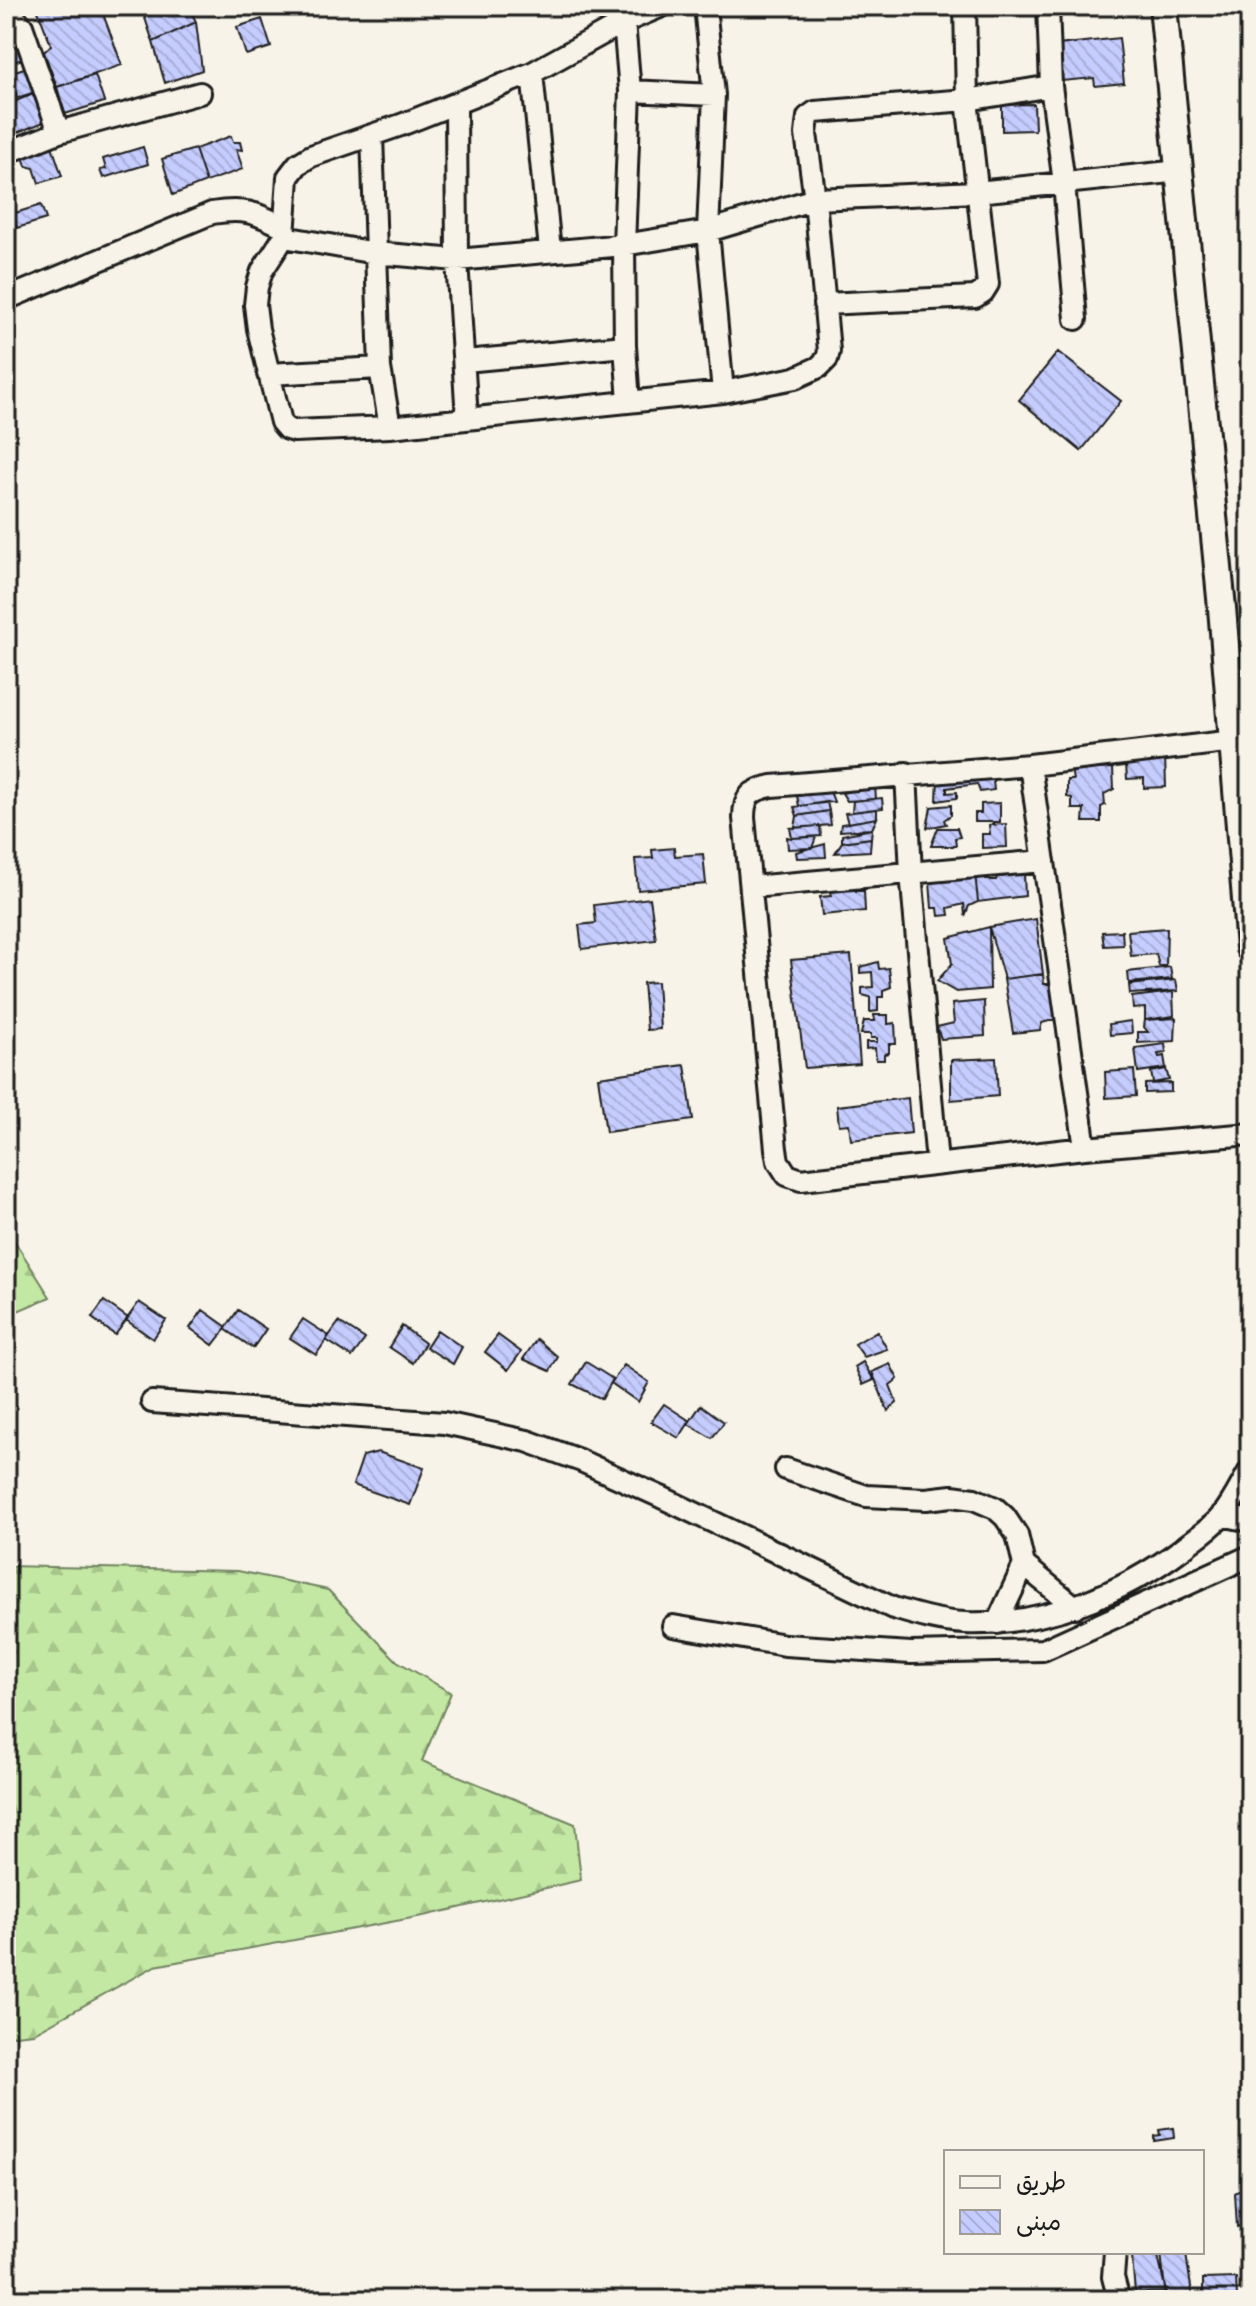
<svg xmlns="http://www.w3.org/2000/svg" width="1256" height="2306" font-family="'Indie Flower','Playpen Sans Arabic',sans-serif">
<defs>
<pattern id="forest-firs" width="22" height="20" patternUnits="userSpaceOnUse" patternTransform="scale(2)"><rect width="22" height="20" fill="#c3e8a3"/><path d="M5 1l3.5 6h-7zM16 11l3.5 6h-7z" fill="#a7c68c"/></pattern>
<pattern id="building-back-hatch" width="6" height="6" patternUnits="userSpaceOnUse" patternTransform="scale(2)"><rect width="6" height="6" fill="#c5ccfe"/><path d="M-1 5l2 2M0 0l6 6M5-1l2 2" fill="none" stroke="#a9afd9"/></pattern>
</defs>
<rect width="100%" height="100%" fill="#f7f3e8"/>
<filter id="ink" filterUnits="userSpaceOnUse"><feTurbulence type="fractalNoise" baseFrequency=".0125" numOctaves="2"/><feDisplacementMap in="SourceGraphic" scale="16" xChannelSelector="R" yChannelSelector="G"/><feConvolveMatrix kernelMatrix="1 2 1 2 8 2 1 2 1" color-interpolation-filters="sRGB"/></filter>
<g filter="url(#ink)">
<path fill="url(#forest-firs)" stroke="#708260" stroke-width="2" d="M6,1234H10L50,1297L6,1316Z
M6,1566L238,1571L328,1590L397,1661L451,1693L422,1761L575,1824L581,1880L428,1915L155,1966L34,2033L6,2036Z"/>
<path fill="url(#building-back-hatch)" stroke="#1c1c1c" stroke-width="2" d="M36,6H100L122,65L57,87L44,52L51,45Z
M141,6H189L196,22L153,42Z
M262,19L271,47L246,55L237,27Z
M196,22L202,70L165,83L153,42Z
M1119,38L1124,83L1095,86L1094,78L1062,81L1058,45Z
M19,42L23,59L6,64V75V46Z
M30,66L38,91L17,98L9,73Z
M95,75L104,102L65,114L57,87Z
M33,94L44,122L6,137V105Z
M1034,104L1035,130L1002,131V105Z
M231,136L233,142H240L242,150L236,149L243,169L206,182L195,149Z
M50,140L62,176L39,183L34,168L26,166L21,150Z
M143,147L148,164L103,178L100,170L106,169L103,159Z
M195,149L206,182L173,195L162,159Z
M41,205L46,219L17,228L12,214Z
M1058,352L1121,401L1081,451L1019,400Z
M1165,756L1166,787L1144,788V778L1127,779L1126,764H1142V757Z
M1098,762V769L1113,768L1114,789L1104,794L1105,805L1101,807V822H1083L1084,809H1072V798L1067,797V780H1073L1070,764Z
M992,772L994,790L980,792L977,784L947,788V793L957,792V798L937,801L938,777Z
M875,786L876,799L847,801L842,793Z
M830,791L834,802L799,806L797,796Z
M882,798L883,808L852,812L853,801Z
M827,802L829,811L797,816L794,807Z
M1000,803V822H975V813H981V804Z
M951,805V815L944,820L946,824L927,828L931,807Z
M877,809V818L848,823L845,813Z
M829,811L831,825L795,828L797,816Z
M877,818L872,829L840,831L841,824Z
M1006,824L1007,847L982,848V834H990L989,825Z
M820,826L821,836L792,838L790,828Z
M938,828H957L960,837L955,838L956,846H931Z
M872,829L871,838L842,842V835Z
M787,837L792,838L816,837L812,848L788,849Z
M871,838L870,851L835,853L842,842Z
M825,844L826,857L797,858L796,852Z
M674,848L675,856L703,854L706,884L638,890L635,859L653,858L652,850Z
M999,871L1002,877L1024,873L1025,896L978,902L975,873H986V880H996Z
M975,873L978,902L969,906L965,916L964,904L948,908L949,915L939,916L938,908H932L930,882L948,881L953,876Z
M855,884L856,891H864L865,911L822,915L820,897L831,896L828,887Z
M650,898L656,940L582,949L579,925L596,923L594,905Z
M1036,919L1043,974L1004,979L989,927Z
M989,927L990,989L956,992L937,981L952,964L948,938Z
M1167,928L1166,966H1159L1156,954L1131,956L1128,931Z
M1122,931L1123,945L1104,946L1102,932Z
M851,955L860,1064L805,1068L791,960Z
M878,962L879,969L889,968L891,987L883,990V997H878V1011L870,1012V997L862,995V988L873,987L872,972L860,973V967Z
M1170,967L1172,979L1129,983L1128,972Z
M1043,974L1044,984H1051L1056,1019L1042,1023L1040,1030L1013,1033L1004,979Z
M1176,980L1178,991L1130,994L1129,985Z
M657,982L660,1029L647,1030L643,983Z
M1173,992L1174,1016L1145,1020V1008L1133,1009L1132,997Z
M984,1001L985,1036L941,1039L937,1027L954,1023L952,1004Z
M874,1015H888V1024L895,1023L896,1044H889V1053L884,1054V1060H876L875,1048L866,1049V1042H877V1038H871V1034H861L864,1021H875Z
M1176,1018L1175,1041L1138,1043V1032H1148L1144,1027L1145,1020Z
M1131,1021L1132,1033L1110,1035L1109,1024Z
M1165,1044L1166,1053L1158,1054L1159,1057L1164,1056L1166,1068L1138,1072L1135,1048Z
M996,1058L998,1096L951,1100V1060Z
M685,1065L693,1120L606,1132L598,1077Z
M1166,1069L1169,1080L1153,1083L1151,1072Z
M1134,1070L1136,1096L1106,1098L1105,1072Z
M1171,1083V1092L1145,1093V1084Z
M908,1098L911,1133L851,1140L849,1124L839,1125L837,1106Z
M104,1301L128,1318L115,1335L92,1318Z
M139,1302L166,1320L153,1339L126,1320Z
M203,1310L227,1327L213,1345L190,1328Z
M238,1310L266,1329L253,1348L225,1329Z
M303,1319L329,1336L316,1355L290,1338Z
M339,1322L365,1339L352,1357L326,1340Z
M402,1326L425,1343L413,1363L389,1347Z
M437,1330L462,1347L453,1364L426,1347Z
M877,1331L887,1349L864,1357L855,1344Z
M498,1335L521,1352L508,1370L485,1352Z
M537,1339L558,1357L550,1371L523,1359Z
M586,1362L613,1379L602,1399L572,1384Z
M863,1362L874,1380L863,1385L855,1367Z
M890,1364L898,1379L890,1385L897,1403L888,1411L872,1372Z
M624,1365L649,1382L638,1402L611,1383Z
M664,1404L690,1421L679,1438L651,1422Z
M701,1405L724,1422L712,1438L688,1424Z
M378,1452L424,1468L410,1505L353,1485L363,1456Z
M1173,2128L1174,2138L1154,2141V2136L1160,2135L1159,2130Z
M1250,2184V2223L1237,2227L1235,2193Z
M1161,2252L1186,2254L1193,2300H1166Z
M1158,2256L1166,2292L1135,2293L1132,2257Z
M1236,2278L1237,2297H1203V2279Z"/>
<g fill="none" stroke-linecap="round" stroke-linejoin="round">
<defs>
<path id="minor" d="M705,6L714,95L708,231L723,392
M1048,6L1051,86L1064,183L1076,319
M6,20L18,21L22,26L59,132
M532,73L624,22L662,6
M630,91L714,95
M456,104L457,260L467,419
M372,135L380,368L390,427
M6,153L59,132L200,93
M284,237L375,253L457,260L624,245L708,231L815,199L977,192L1180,171
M550,250L532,73L401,125L311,156L298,164L288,177L284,237L262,271L257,287L255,305L258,329L281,422L287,429L294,431L390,427L723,392L795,378L819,367L827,359L829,351L815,199L806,134L808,117L815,112L967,100L1051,86
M6,299L212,213C244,208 255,212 284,227
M824,304L975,297L983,292L988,284L967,100L965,6
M625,346L629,402
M465,361L625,346L624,245L630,91L624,22
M268,374L380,368
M1234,741L1030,765L772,786C751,790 744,796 744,818L776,1149L778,1161L787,1175L801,1180L1085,1148L1250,1134
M1030,765L1085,1148
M906,773L911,873L937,1163
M752,887L1044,861
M152,1402L444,1423L527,1441L579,1460L661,1497L893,1608C917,1615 940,1622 965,1623C1043,1626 1122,1594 1183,1548C1196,1538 1210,1529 1221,1517C1233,1503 1241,1485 1250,1470
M786,1469L866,1496L926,1499L952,1496L974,1499L995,1508L1005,1517L1017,1535L1024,1565L1075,1607
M1222,1515L1250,1521
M997,1623L1024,1565
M673,1626L785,1645L911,1653L1043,1650L1250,1556
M1115,2252L1113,2277L1119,2300"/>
<path id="tertiary" d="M1163,6L1222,608L1250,948"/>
</defs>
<use href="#minor" stroke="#1c1c1c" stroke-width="26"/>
<use href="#tertiary" stroke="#1c1c1c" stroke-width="32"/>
<use href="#minor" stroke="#f7f3e8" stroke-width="20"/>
<use href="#tertiary" stroke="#f7f3e8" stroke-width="26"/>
</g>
</g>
<rect width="1256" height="2306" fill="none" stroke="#f7f3e8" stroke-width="32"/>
<rect x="16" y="16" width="1224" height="2274" fill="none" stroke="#1c1c1c" stroke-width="3" filter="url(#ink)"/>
<rect x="944" y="2150" width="260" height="104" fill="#f7f3e8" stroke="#9f9d96" stroke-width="2"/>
<rect x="960" y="2176" width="40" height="12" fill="#f7f3e8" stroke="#9f9d96" stroke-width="2"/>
<text x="1016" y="2190" font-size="24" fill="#1c1c1c">طريق</text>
<rect x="960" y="2210" width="40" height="24" fill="url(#building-back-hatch)" stroke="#9f9d96" stroke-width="2"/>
<text x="1016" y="2230" font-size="24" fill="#1c1c1c">مبنى</text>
</svg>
